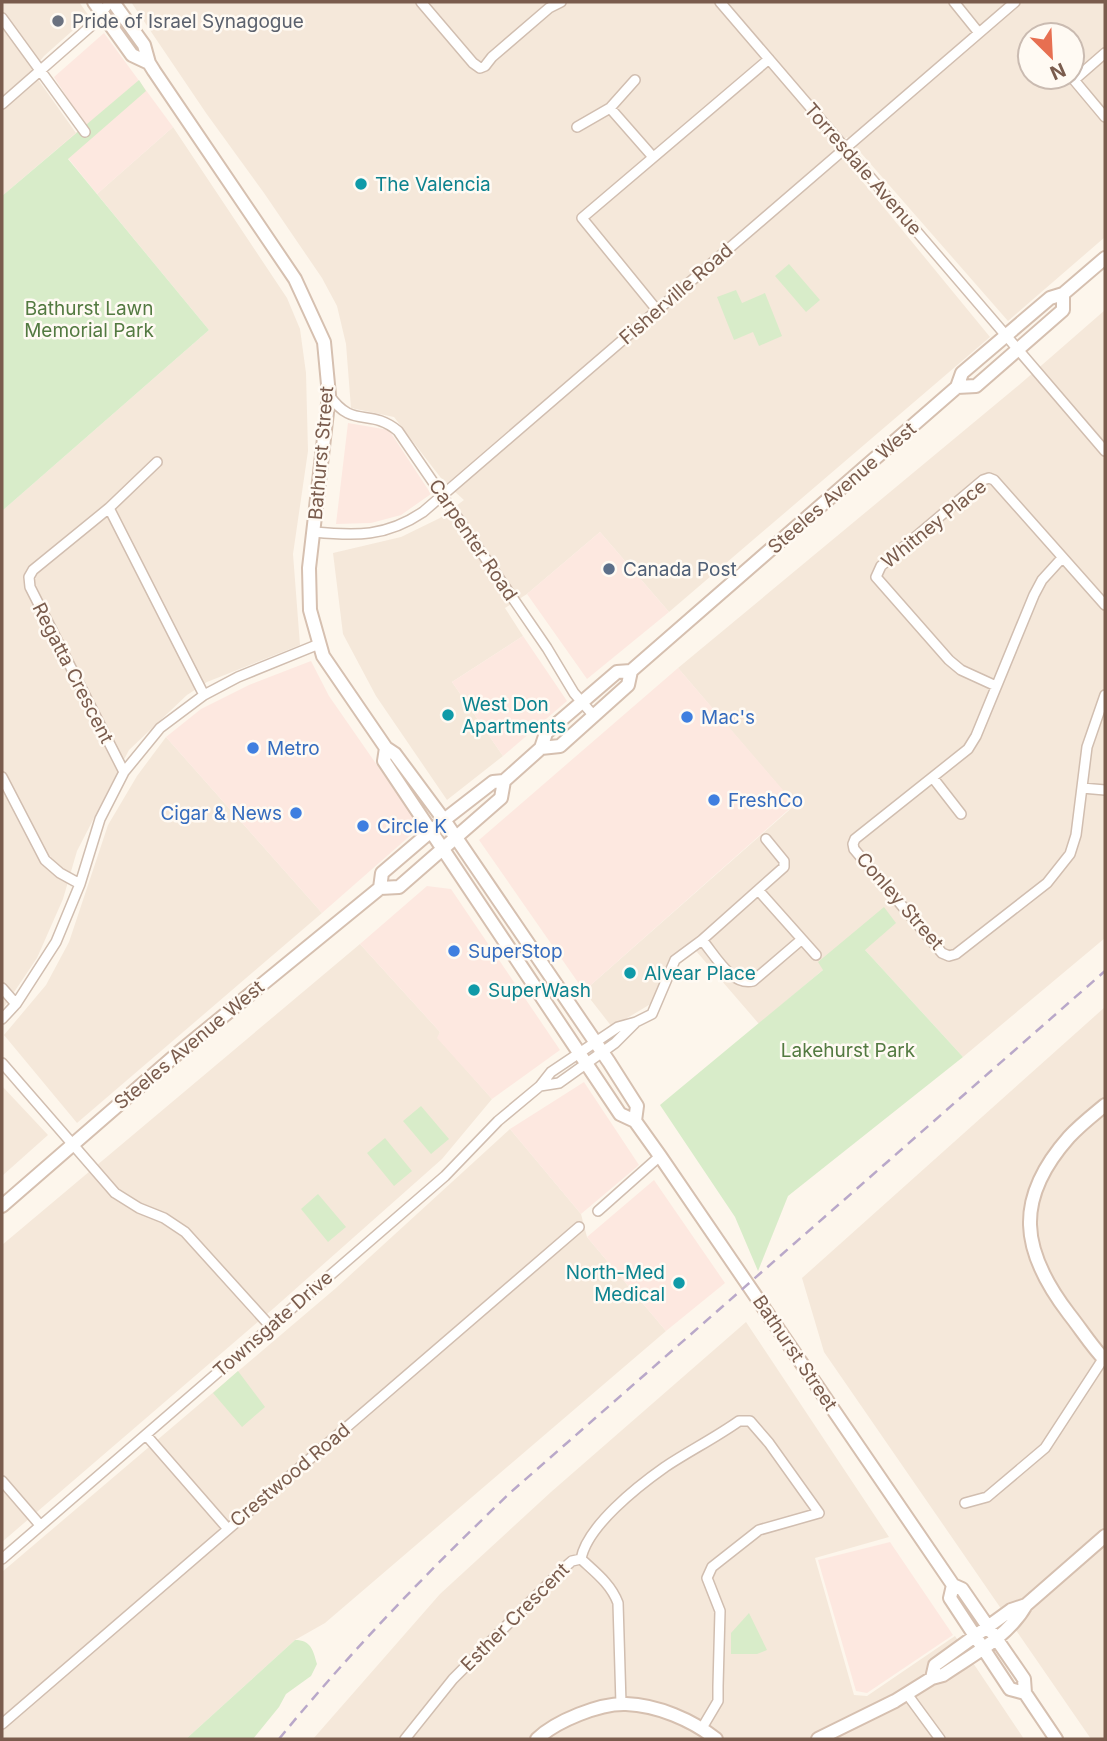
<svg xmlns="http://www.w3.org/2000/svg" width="1107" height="1741" font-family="Inter,sans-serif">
<rect width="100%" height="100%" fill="#fdf6ec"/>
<path fill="#f5e8da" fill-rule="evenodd" d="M2,2H79L89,16L44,56L32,71L76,133L2,196Z
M131,2H1105V237L1008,321L847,137L835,148L990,337L669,612L600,532L527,594L505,608L523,636L452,682L503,756L447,800L376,696L343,634L333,553L401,537L440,518L464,500L444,482L394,417L351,408L346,344L337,306L322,278L264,193L206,113ZM1030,35H1072V77H1030Z
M173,127L287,298L300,329L306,373L308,451L293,554L300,645L207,682L187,695L129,750L77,851L63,899L37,958L2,1010V511L209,330L97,194Z
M1105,310V938L963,1057L865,950L819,961L824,969L759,1024L690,944L670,960L654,1002L612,1027L584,991L795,805L678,668L1019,385Z
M166,737L322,913L77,1123L4,1035L46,985L69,942L108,825L137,776Z
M360,944L440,1032L438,1038L492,1099L442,1159L274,1308L2,1542V1245Z
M1105,1007V1739H1091L824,1352L802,1278Z
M2,1086L48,1135L2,1176Z
M510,1129L581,1214L587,1237L666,1331L325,1623L295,1640L186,1739H2V1572L336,1288Z
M746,1322L889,1537L815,1558L854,1695L867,1696L955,1636L1024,1739H313L440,1594L551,1492Z"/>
<path fill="#fde8e0" d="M104,33L173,127L97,194L59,147L85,125L54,77Z
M348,423L389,430L431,494L401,515L371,523L336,524Z
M600,532L669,612L587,679L527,594Z
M523,636L567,701L503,756L452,682Z
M311,661L329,696L420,827L322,913L166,737L201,709L249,685Z
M678,668L795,804L584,991L479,840Z
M427,886L451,889L560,1050L492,1099L437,1038L440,1032L360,944Z
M584,1082L639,1165L581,1214L510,1129Z
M654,1180L725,1283L666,1331L587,1237Z
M890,1542L953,1635L867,1693L856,1691L818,1560Z"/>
<path fill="#d8ecc9" d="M139,80L146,91L68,159L209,330L2,511V196Z
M789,264L820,300L806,312L775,276Z
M736,290L742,303L765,293L782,336L759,346L753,332L734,340L717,297Z
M884,907L896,923L865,950L963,1057L788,1196L758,1271L735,1217L660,1105L823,970L818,962Z
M421,1106L449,1139L431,1154L403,1121Z
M385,1138L412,1171L394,1186L367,1153Z
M318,1194L346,1227L328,1242L301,1209Z
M238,1371L265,1407L242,1427L213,1393Z
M749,1613L767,1650L757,1654H731V1633Z
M295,1640C311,1640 313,1650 317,1664L311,1676L286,1694L279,1707L253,1739H186Z"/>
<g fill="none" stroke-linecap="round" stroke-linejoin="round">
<defs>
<path id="street" d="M421,2L473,63L480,68L485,66L492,57L549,8L561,2
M720,2L1105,451
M954,2L979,33
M2,18L85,132
M1105,53L1074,80L1105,117
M2,104L91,26L110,2
M610,108L653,157
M577,127L610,108L635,80
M657,310L582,218L769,59
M329,395C353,430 369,407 398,431L547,648L574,693L594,716
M109,508L204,695
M314,532C356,536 386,537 423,512L1015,2
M1062,558L1042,580L1034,595L976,736L968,749L855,839L853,844L854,849L942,953L949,956L956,954L1047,883L1070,854L1076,835L1087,747L1105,695
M996,686L961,670L949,660L876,577L881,566L983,480L989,478L994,480L1105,605
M124,772L30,587L29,577L33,570L109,508L157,462
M2,777L45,860L60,873L80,884
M933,778L961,814
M1082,788L1105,790
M759,891L816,955
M702,940C715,955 731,986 753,981L801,940
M2,988L16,1004
M2,1019L16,1004L56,942L80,884L100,819L124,772L160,728L204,695L238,677L319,644
M2,1063L115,1193L139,1208L164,1218L185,1232L271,1327
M540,1086L559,1083L615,1043L635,1023
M598,1211L660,1156
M146,1435L228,1529
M2,1481L40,1525
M965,1503L987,1497L1045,1448L1103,1359
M2,1559L445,1176L498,1121L540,1086L551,1072L618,1027L636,1022L652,1014L675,960L702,940L784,867V861L766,839
M581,1559C587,1526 638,1486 665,1467C689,1451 715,1438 739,1421H750L769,1443L819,1513L759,1530L712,1567L707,1578L720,1611L718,1686V1701L702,1728
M907,1694L940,1739
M2,1724L579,1227
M405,1739L453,1679L565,1567L572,1561L581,1559C595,1572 611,1584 618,1603L621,1704"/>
<path id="secondary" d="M94,2L132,55L149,63
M113,2L144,45L149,63L154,71L295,279L324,342L329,395L309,568L310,610L323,656L386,748L395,754L444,820L609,1062L637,1106L635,1121
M957,387L976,386L1063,310V294
M386,748L384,761L620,1114L635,1121L660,1156L953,1585L962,1589L1024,1679L1025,1693L1056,1739
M541,748L560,746L628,685L631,671L957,387L962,373L1050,298L1063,294L1105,258
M380,888L382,873L444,820L493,782L504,781L541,748L546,733L617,672L631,671
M1105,1105C1093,1115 1080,1125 1069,1137C1014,1199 1020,1250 1069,1314C1081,1329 1092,1347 1105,1360
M2,1206L177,1054L380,888L399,887L501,798L504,781
M953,1585L950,1598L1010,1689L1025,1693
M932,1678L935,1665L1011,1610L1026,1605L1105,1536
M537,1739C556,1721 600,1703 626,1704C657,1705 692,1720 716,1739
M818,1739L895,1701L932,1678L943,1675C972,1655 1008,1637 1026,1605"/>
</defs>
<use href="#street" stroke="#d1beb0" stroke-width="12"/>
<use href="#secondary" stroke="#d6c0b0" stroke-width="16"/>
<use href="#street" stroke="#fff" stroke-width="9"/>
<use href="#secondary" stroke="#fff" stroke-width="12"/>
<path stroke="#b9a8c9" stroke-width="2.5" stroke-dasharray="10 7" stroke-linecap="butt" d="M279,1739C351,1651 429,1570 511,1492L1105,971"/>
</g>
<circle fill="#6b7280" stroke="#fffaf3" stroke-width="2.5" cx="58" cy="21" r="7"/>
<g fill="#0f9aa8" stroke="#fffaf3" stroke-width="2.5">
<circle cx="361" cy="184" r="7"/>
<circle cx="448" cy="715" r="7"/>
<circle cx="630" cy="973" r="7"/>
<circle cx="474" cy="990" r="7"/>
<circle cx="679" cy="1283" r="7"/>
</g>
<circle fill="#5c6f8a" stroke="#fffaf3" stroke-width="2.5" cx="609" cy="569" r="7"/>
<g fill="#3f7fe0" stroke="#fffaf3" stroke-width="2.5">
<circle cx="687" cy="717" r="7"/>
<circle cx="253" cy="748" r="7"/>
<circle cx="714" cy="800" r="7"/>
<circle cx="296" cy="813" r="7"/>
<circle cx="363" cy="826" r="7"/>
<circle cx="454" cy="951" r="7"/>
</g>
<g text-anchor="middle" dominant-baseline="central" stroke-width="5" stroke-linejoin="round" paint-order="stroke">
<g font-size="19" fill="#5b616d" stroke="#fffaf3" text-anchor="start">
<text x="72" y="21">Pride of Israel Synagogue</text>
</g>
<g font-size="19" fill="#7a5c4d" stroke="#fffaf3">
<text transform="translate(863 169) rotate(49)">Torresdale Avenue</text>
<text transform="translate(676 294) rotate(-41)">Fisherville Road</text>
<text transform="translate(321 453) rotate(-85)">Bathurst Street</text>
<text transform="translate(842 488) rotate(-41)">Steeles Avenue West</text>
<text transform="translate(934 524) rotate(-39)">Whitney Place</text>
<text transform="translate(473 540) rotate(56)">Carpenter Road</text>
<text transform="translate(73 673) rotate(63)">Regatta Crescent</text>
<text transform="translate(900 901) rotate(49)">Conley Street</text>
<text transform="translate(189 1045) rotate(-40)">Steeles Avenue West</text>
<text transform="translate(273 1324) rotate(-41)">Townsgate Drive</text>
<text transform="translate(795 1353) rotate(56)">Bathurst Street</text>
<text transform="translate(290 1475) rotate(-40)">Crestwood Road</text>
<text transform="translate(515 1617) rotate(-45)">Esther Crescent</text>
</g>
<g font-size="19" fill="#0d838f" stroke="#fffaf3" text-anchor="start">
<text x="375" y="184">The Valencia</text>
<text x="462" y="704">West Don<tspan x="462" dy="22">Apartments</tspan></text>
<text x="644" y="973">Alvear Place</text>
<text x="488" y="990">SuperWash</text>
<text x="665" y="1272" text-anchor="end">North-Med<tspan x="665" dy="22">Medical</tspan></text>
</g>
<g font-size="19" fill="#537a41" stroke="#fffaf3">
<text x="89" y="308">Bathurst Lawn<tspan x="89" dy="22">Memorial Park</tspan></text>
<text x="848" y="1050">Lakehurst Park</text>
</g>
<g font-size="19" fill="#4e5e75" stroke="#fffaf3" text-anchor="start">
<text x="623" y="569">Canada Post</text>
</g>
<g font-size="19" fill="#366cbe" stroke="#fffaf3" text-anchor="start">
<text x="701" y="717">Mac's</text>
<text x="267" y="748">Metro</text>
<text x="728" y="800">FreshCo</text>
<text x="282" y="813" text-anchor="end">Cigar &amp; News</text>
<text x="377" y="826">Circle K</text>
<text x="468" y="951">SuperStop</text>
</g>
</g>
<rect width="1107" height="1741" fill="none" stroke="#7a5c4d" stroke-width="7"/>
<g transform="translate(1051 56) rotate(156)"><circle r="33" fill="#fffaf3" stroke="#cabbb1" stroke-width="2"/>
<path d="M0-5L12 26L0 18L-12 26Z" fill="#e76f51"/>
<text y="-10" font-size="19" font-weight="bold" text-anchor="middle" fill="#7a5c4d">N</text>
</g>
</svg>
